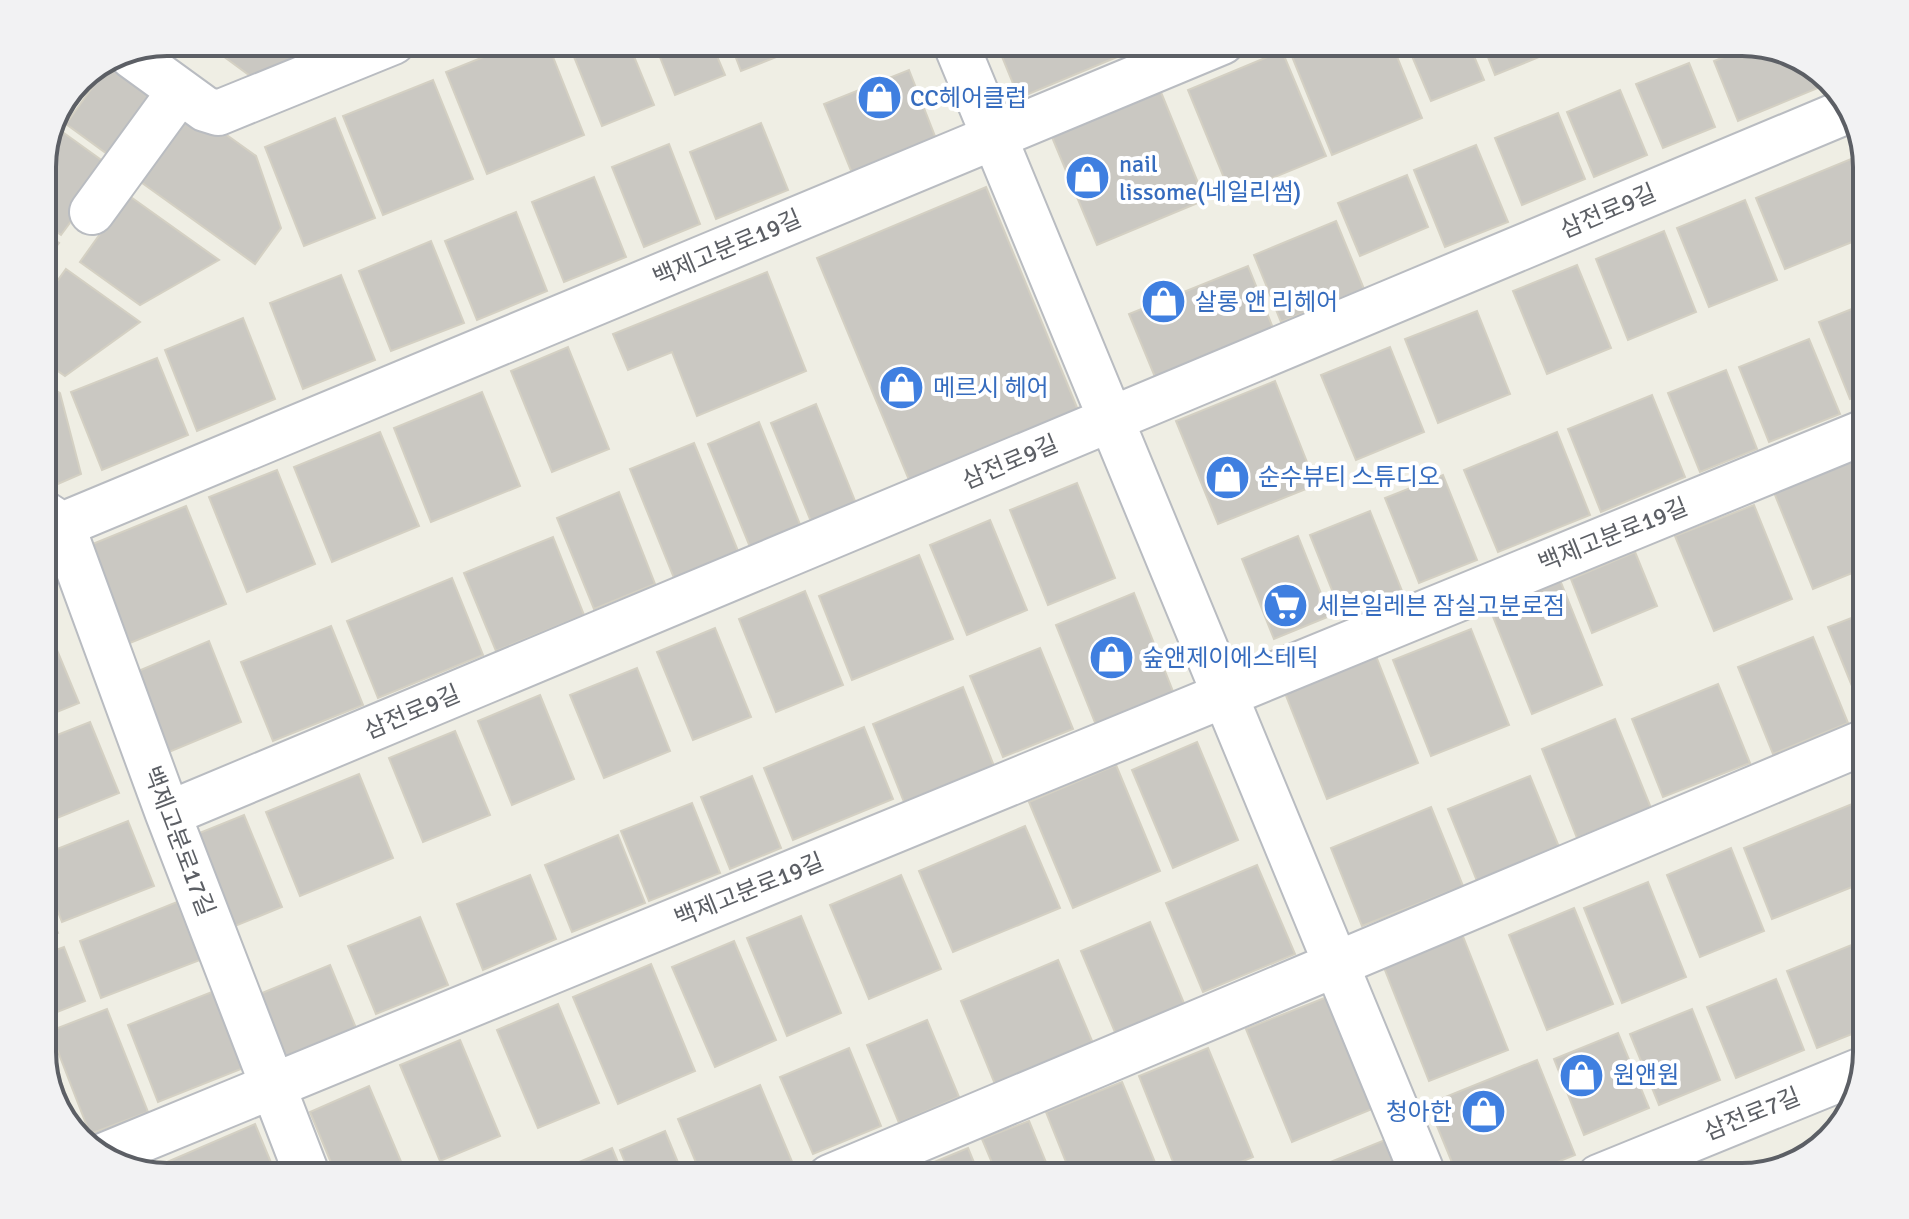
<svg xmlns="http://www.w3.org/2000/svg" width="1909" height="1219" font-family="Signika,'Noto Sans KR',sans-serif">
<rect width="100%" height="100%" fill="#efeee4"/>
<path fill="#cac8c2" stroke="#d4d0c3" stroke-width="2" d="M204,42H322L326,54L257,81Z
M521,42H547L584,135L487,174L446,72Z
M568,42H628L654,105L602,126Z
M654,42H711L725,75L675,95Z
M730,42H808L809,44L741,71Z
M996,42H1130L1134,50L1019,98Z
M1320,42H1391L1422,118L1332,155L1291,54Z
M1406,42H1468L1484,80L1431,101Z
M1482,42H1533L1539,57L1495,75Z
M1753,45L1811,63L1830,83L1738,121L1714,61Z
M1282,51L1326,156L1231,195L1188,90Z
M123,60L161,87L110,156L66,124L107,67Z
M1689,63L1715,127L1663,148L1636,84Z
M909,70L940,149L856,183L824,104Z
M433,80L473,179L383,215L343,116Z
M1158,85L1205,200L1097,245L1049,130Z
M1620,90L1647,155L1594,177L1567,112Z
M189,108L256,156L281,228L255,264L138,180Z
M1558,113L1585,179L1522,205L1495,138Z
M335,118L375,218L304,246L265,147Z
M761,123L788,190L716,219L690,152Z
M57,128L111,167L61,235L42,222V159Z
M669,144L700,224L644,247L612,167Z
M1476,145L1508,222L1445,247L1414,170Z
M1851,159L1867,200V236L1785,269L1756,198Z
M1407,175L1428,227L1360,256L1338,203Z
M594,177L626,257L564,282L532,202Z
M986,187L1078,410L909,480L817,258Z
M128,195L219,260L140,305L80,262Z
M1745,200L1777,280L1709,307L1677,228Z
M516,212L547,291L477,320L445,241Z
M1336,221L1364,289L1281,322L1254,255Z
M42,231L59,243L42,265Z
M1664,231L1696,312L1628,340L1596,259Z
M431,241L464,323L391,351L359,271Z
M1577,265L1611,348L1547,374L1513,291Z
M1248,266L1273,328L1155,377L1129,314Z
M66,269L140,322L65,376L42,360V302Z
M767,272L806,371L697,416L672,352L628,370L613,334Z
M341,275L375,360L303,389L270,303Z
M1867,303V392L1850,399L1819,322Z
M1477,311L1510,394L1438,423L1405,339Z
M243,318L275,399L197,431L165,350Z
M1809,339L1840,414L1769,442L1739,367Z
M568,347L609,449L552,472L511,371Z
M1390,347L1424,432L1356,460L1321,375Z
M157,358L188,435L102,470L71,392Z
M1726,370L1757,449L1700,472L1668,393Z
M42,381L60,393L81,474L53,486L42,479Z
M1275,381L1316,485L1218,524L1176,421Z
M482,392L520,486L431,522L394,428Z
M1652,395L1685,477L1601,512L1568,429Z
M816,404L857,506L812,524L771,423Z
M759,422L801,527L750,547L708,444Z
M380,432L419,526L332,562L294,467Z
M1557,432L1590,515L1498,552L1464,470Z
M694,443L738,551L674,578L630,469Z
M1854,457L1867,490V567L1813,589L1773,490Z
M277,470L315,564L247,592L209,497Z
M1443,475L1477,560L1419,583L1385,498Z
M1077,483L1115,578L1048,605L1010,510Z
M619,492L655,584L594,609L557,518Z
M1754,505L1792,599L1714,631L1675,536Z
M186,506L226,604L130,643L90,545Z
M1370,511L1402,591L1342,615L1310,535Z
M990,520L1027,610L967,635L930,545Z
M1298,536L1330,616L1274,639L1242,559Z
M553,537L584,615L496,651L464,573Z
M1635,552L1657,606L1592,633L1571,579Z
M919,555L953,639L852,680L819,596Z
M1558,575L1602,685L1532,714L1488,604Z
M452,578L483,655L378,698L347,621Z
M805,591L843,685L776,712L739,619Z
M1134,593L1174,694L1096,725L1056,625Z
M1867,612V712L1863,713L1828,627Z
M42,614L79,703L42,718Z
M331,626L363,705L273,741L241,662Z
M715,628L751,717L693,740L657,652Z
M1471,629L1509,725L1431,756L1393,660Z
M1813,637L1848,723L1773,754L1738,667Z
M209,641L241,722L169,752L136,672Z
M1040,648L1073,729L1003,757L970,676Z
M1376,656L1418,763L1327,799L1285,693Z
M637,668L670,751L604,778L570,695Z
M1718,684L1750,763L1663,797L1632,719Z
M963,687L994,766L904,802L873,724Z
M540,695L574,779L512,805L478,721Z
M1615,719L1651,808L1577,838L1542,749Z
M90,722L119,793L42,824V741Z
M864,727L893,799L793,840L764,768Z
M455,731L490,815L423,842L389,758Z
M1197,742L1238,840L1173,868L1132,770Z
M1116,765L1160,871L1073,908L1029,802Z
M359,774L393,858L300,896L266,812Z
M752,776L781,848L730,869L701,797Z
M1530,776L1559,847L1477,881L1448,809Z
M1867,798V881L1772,919L1744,848Z
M692,803L720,873L649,901L621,831Z
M1431,807L1463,886L1362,926L1331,848Z
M244,815L282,907L230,928L192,836Z
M128,821L154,886L62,922L42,872V855Z
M1025,826L1060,908L953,952L919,871Z
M618,835L645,903L572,932L545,865Z
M1731,848L1764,931L1700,957L1667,875Z
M1257,865L1295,954L1203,992L1166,903Z
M530,875L556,939L483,970L457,904Z
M901,875L941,969L869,999L830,905Z
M1648,882L1686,977L1622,1003L1584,908Z
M42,892L58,933L42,940Z
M177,902L200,960L101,998L80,941Z
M1574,908L1613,1004L1547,1030L1509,935Z
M801,916L841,1013L787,1036L747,938Z
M420,917L448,985L376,1014L348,946Z
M1150,922L1186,1008L1117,1037L1081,951Z
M1462,934L1508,1050L1429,1081L1383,965Z
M734,941L776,1040L715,1067L672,967Z
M1854,944L1867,975V1028L1817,1048L1787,971Z
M64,947L85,1001L42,1018V955Z
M1058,960L1095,1048L997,1089L961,1001Z
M651,964L695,1071L618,1104L573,997Z
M330,965L356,1028L276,1060L250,998Z
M1776,979L1804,1050L1736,1078L1707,1007Z
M222,988L251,1065L158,1102L128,1025Z
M1332,995L1377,1107L1292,1142L1246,1029Z
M558,1004L599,1103L538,1128L497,1030Z
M107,1009L148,1112L90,1134L50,1031Z
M1692,1009L1720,1080L1659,1105L1630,1034Z
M927,1020L959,1097L899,1123L867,1045Z
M1618,1033L1649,1108L1584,1135L1554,1059Z
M43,1035L82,1137L81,1138L58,1114L42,1060Z
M460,1040L500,1136L440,1161L400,1065Z
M849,1048L881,1126L813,1154L780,1077Z
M1208,1048L1253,1157L1205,1177H1179L1139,1076Z
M1537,1060L1575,1155L1520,1177H1458L1428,1104Z
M1122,1082L1161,1177H1072L1046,1112Z
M760,1085L793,1164L762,1177H702L678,1119Z
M369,1086L405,1171L392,1177H337L310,1112Z
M1029,1121L1052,1177H998L982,1139Z
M255,1124L277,1177H167L146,1171Z
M665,1131L684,1177H631L620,1150Z
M1830,1137L1809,1156L1806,1147Z
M1385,1140L1400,1177H1311L1308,1171Z
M612,1148L624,1177H544Z
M968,1148L980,1177H901L900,1176Z
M1790,1158L1792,1164L1745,1176Z"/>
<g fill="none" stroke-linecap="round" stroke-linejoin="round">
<defs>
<path id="minor" d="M955,42L1424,1177
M132,56L205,109L218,113L393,42
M92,212L180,91
M42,512L62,525L168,814L308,1177
M62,525L1222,42
M168,814L1852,109
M100,1157L1867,431
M830,1177L1867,741
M1599,1177L1862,1070"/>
</defs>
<use href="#minor" stroke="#b9bcc1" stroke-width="48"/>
<use href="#minor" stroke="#fff" stroke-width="44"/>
</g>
<defs>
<symbol id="shop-disc" viewBox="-11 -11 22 22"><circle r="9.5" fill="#3f7fe0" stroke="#fff"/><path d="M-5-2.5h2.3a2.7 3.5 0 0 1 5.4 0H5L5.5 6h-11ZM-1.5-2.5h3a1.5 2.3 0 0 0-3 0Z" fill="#fff"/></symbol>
<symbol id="supermarket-disc" viewBox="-11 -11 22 22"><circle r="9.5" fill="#3f7fe0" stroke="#fff"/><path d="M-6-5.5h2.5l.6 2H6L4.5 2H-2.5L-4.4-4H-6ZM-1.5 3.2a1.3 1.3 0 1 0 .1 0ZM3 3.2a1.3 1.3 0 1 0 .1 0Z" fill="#fff"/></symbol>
</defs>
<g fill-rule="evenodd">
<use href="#shop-disc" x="854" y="72" width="51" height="51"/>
<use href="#shop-disc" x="1062" y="152" width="51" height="51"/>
<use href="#shop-disc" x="1138" y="276" width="51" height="51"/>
<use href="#shop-disc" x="876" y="362" width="51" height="51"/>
<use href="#shop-disc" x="1202" y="452" width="51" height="51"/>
<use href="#supermarket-disc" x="1260" y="580" width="51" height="51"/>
<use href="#shop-disc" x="1086" y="632" width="51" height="51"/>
<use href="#shop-disc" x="1556" y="1050" width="51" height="51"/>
<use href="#shop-disc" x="1458" y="1086" width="51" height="51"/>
</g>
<g text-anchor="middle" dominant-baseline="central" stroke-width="8" stroke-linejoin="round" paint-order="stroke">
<g font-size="24" fill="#366cbe" stroke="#fff" text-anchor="start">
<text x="910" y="98">CC헤어클럽</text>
<text x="1119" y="164">nail<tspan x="1119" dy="28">lissome(네일리썸)</tspan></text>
<text x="1195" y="302">살롱 앤 리헤어</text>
<text x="933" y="388">메르시 헤어</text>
<text x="1258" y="477">순수뷰티 스튜디오</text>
<text x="1317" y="606">세븐일레븐 잠실고분로점</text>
<text x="1142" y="658">숲앤제이에스테틱</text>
<text x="1613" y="1075">원앤원</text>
<text x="1452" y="1112" text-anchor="end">청아한</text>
</g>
<g font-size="24" fill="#5c5f65" stroke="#fff">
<text transform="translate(1608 211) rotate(-23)">삼전로9길</text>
<text transform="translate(727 248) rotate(-23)">백제고분로19길</text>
<text transform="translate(1010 462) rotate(-23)">삼전로9길</text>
<text transform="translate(1613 535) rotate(-22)">백제고분로19길</text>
<text transform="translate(412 712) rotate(-23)">삼전로9길</text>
<text transform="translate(179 841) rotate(69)">백제고분로17길</text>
<text transform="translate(749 890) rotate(-22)">백제고분로19길</text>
<text transform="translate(1752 1114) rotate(-22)">삼전로7길</text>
</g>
</g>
<path d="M0 0H1909V1219H0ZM167 56H1742A111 111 0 0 1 1853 167V1052A111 111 0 0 1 1742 1163H167A111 111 0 0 1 56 1052V167A111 111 0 0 1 167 56Z" fill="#f2f2f3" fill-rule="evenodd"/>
<path fill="none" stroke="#5c5f65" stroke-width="4" d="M167 56H1742A111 111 0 0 1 1853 167V1052A111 111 0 0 1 1742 1163H167A111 111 0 0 1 56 1052V167A111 111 0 0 1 167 56Z"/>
</svg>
